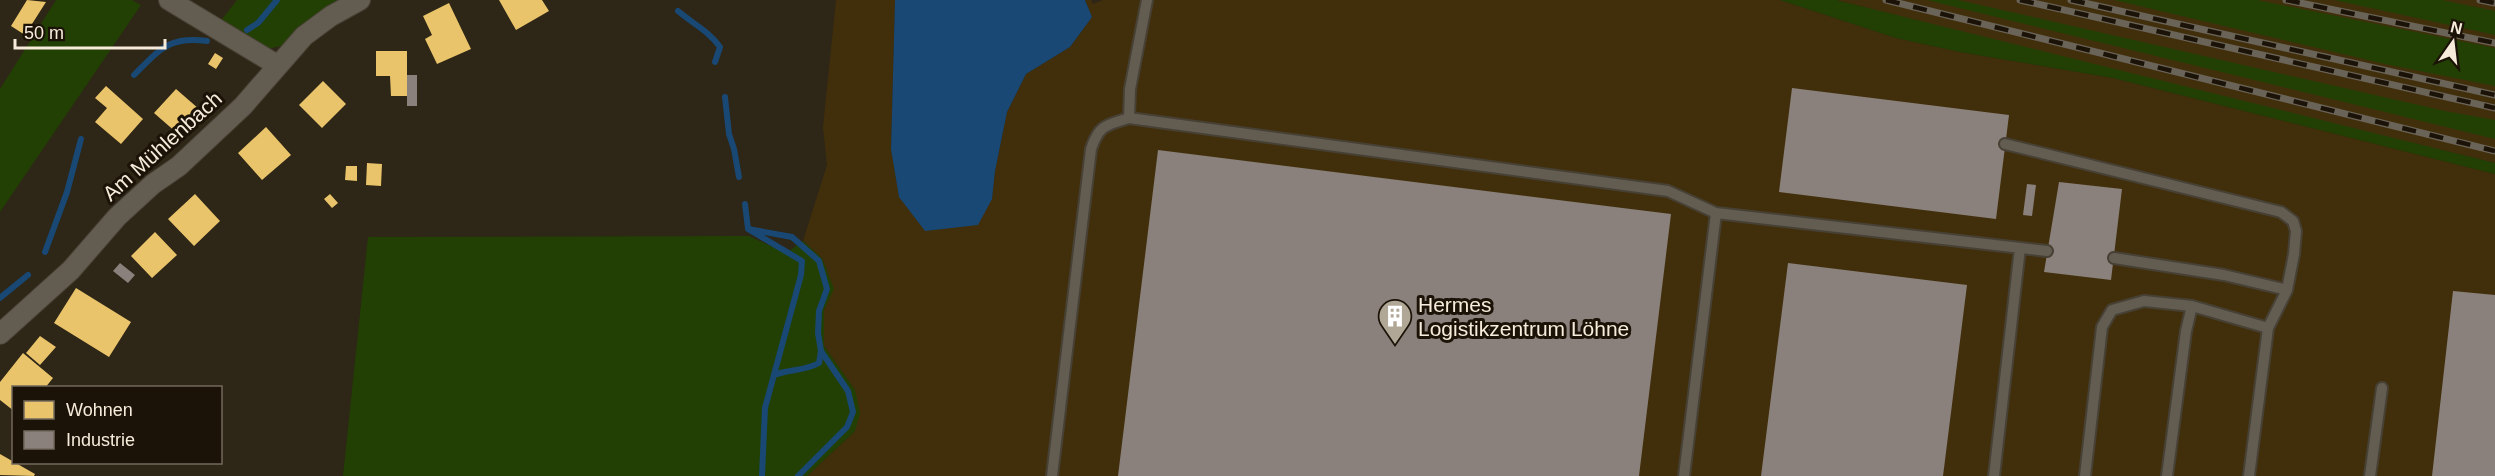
<svg xmlns="http://www.w3.org/2000/svg" width="2495" height="476" font-family="Helvetica,sans-serif">
<rect width="100%" height="100%" fill="#2e2616"/>
<path fill="#412f0c" d="M836,0H895L891,149L899,197L992,199L995,171L1007,112L1026,74L1070,47L1092,17L1085,0H1091L1093,4L1103,0H1780L1896,38L1960,52L2113,78L2495,174V476H807L855,431V390L824,346L822,258L803,241L827,165L823,127Z
M1836,0H2495V163L2118,71Z"/>
<path fill="#224003" d="M56,0H132L141,5L0,212V89Z
M237,0H349L310,19L281,46L262,50L219,23Z
M1780,0H1836L2495,163V174L2113,78L1960,52L1896,38Z
M1927,0H1958L2445,111L2495,120V139Z
M2114,0H2257L2495,48V86L2385,64Z
M2334,0H2442L2495,11V35Z
M749,236L786,253L803,241L822,258L834,289L824,310V346L855,390L860,413L855,431L807,476H343L368,237Z"/>
<path fill="#184873" d="M895,0H1085L1092,17L1070,47L1026,74L1007,112L995,171L992,199L978,225L925,231L899,197L891,149Z"/>
<path fill="#e9c46a" d="M27,0L46,2L25,35L11,26Z
M499,0H542L549,11L516,30Z
M449,3L471,49L437,64L425,39L432,35L423,16Z
M376,51H407V96H391L390,76H376Z
M215,53L223,58L216,69L208,64Z
M323,81L346,104L322,128L299,105Z
M106,86L143,119L121,144L95,122L107,108L95,98Z
M176,89L199,109L177,133L154,113Z
M266,127L291,155L262,180L238,153Z
M367,163L382,164L381,186L366,185Z
M346,166H357V181L345,180Z
M195,194L220,221L194,246L168,219Z
M330,194L338,203L332,208L324,199Z
M155,232L177,255L152,278L131,256Z
M76,288L131,322L109,357L54,323Z
M40,336L56,347L40,365L26,353Z
M23,353L53,378L45,388H14V411L0,400V382Z
M0,454L35,474L34,476L0,475Z"/>
<path fill="#8a817c" d="M407,75H417V106H407Z
M1792,88L2009,115L1996,219L1779,192Z
M1158,150L1671,214L1639,476H1118Z
M2059,182L2122,189L2111,280L2044,272Z
M2027,184L2036,185L2032,216L2023,215Z
M120,263L135,275L128,283L113,271Z
M1788,263L1967,285L1943,476H1761Z
M2453,291L2495,295V476H2432Z"/>
<g fill="none" stroke-linecap="round" stroke-linejoin="round">
<path stroke="#184873" stroke-width="6" d="M678,11C692,23 710,32 720,47L715,62
M247,30L258,23L277,0
M134,75C160,49 169,36 207,41
M725,97L729,134L734,149L739,177
M745,204L748,229L802,261L801,275L765,408L762,476
M748,229L792,237L819,261L827,289L819,311L818,333L821,351L848,391L853,412L847,427L798,476
M45,252L67,192L81,139
M0,298L28,275
M774,375C789,369 805,371 819,363L821,351"/>
<defs>
<path id="service" d="M1129,118L1130,89L1147,0
M2005,144L2281,212L2293,221L2296,231L2294,254L2287,290L2268,328L2249,476
M2114,258L2224,275L2287,290
M1052,476L1091,149C1099,125 1106,125 1129,118L1668,191L1716,213L2047,251
M1684,476L1716,213
M1994,476L2020,248
M2085,476L2102,327L2112,310L2144,301L2192,306
M2167,476L2186,331L2192,306L2268,328
M2370,476L2382,388"/>
<path id="minor" d="M169,0L277,65
M0,334L71,270L117,217L153,184L179,166L243,106L304,36L331,16L360,0"/>
</defs>
<use href="#service" stroke="#474034" stroke-width="14"/>
<use href="#minor" stroke="#474034" stroke-width="22"/>
<use href="#service" stroke="#635c50" stroke-width="10"/>
<use href="#minor" stroke="#635c50" stroke-width="20"/>
<defs>
<path id="rail" d="M1886,0L2495,151
M2020,0L2495,108
M2071,0L2495,95
M2286,0L2495,43
M2480,0L2495,3"/>
</defs>
<use href="#rail" stroke="#6a6358" stroke-width="7"/>
<use href="#rail" stroke="#1b1307" stroke-width="4.5" stroke-dasharray="14" stroke-linecap="butt"/>
</g>
<defs>
<symbol id="building-pin" viewBox="-11 -11 22 30"><path d="M0 17L-7.5 6A9.5 9.5 0 1 1 7.5 6Z" fill="#b1a796" stroke="#1b1307"/><path d="M-4-6H4V6H1V3H-1V6H-4ZM-2.5-4.3h1.7v1.8h-1.7ZM.8-4.3h1.7v1.8H.8ZM-2.5-1h1.7V.8h-1.7ZM.8-1h1.7V.8H.8Z" fill="#fff"/></symbol>
</defs>
<g fill-rule="evenodd">
<use href="#building-pin" x="1376" y="297" width="38" height="52"/>
</g>
<g text-anchor="middle" dominant-baseline="central" stroke-width="6" stroke-linejoin="round" paint-order="stroke">
<g font-size="21" fill="#f7ecdb" stroke="#1b1307">
<text transform="translate(162 146) rotate(-42)">Am Mühlenbach</text>
</g>
<g font-size="21" fill="#f7ecdb" stroke="#1b1307" text-anchor="start">
<text x="1418" y="304">Hermes<tspan x="1418" dy="24">Logistikzentrum Löhne</tspan></text>
</g>
</g>
<rect x="12" y="386" width="210" height="78" fill="#1b1307" stroke="#736a5c" stroke-width="1.5"/>
<rect x="24" y="401" width="30" height="18" fill="#e9c46a" stroke="#736a5c" stroke-width="1.5"/>
<text x="66" y="416" font-size="18" fill="#f7ecdb">Wohnen</text>
<rect x="24" y="431" width="30" height="18" fill="#8a817c" stroke="#736a5c" stroke-width="1.5"/>
<text x="66" y="446" font-size="18" fill="#f7ecdb">Industrie</text>
<g transform="translate(2453 42) rotate(14)" stroke="#1b1307" stroke-width="4.5" paint-order="stroke">
<path d="M0-4.5L10 22L0 15L-10 22Z" fill="#f7ecdb"/>
<text y="-9" font-size="16" font-weight="bold" text-anchor="middle" fill="#f7ecdb">N</text>
</g>
<path d="M15 39v9h150v-9" fill="none" stroke="#f7ecdb" stroke-width="3"/>
<text x="24" y="39" font-size="18" fill="#f7ecdb" stroke="#1b1307" stroke-width="4.5" paint-order="stroke">50 m</text>
</svg>
